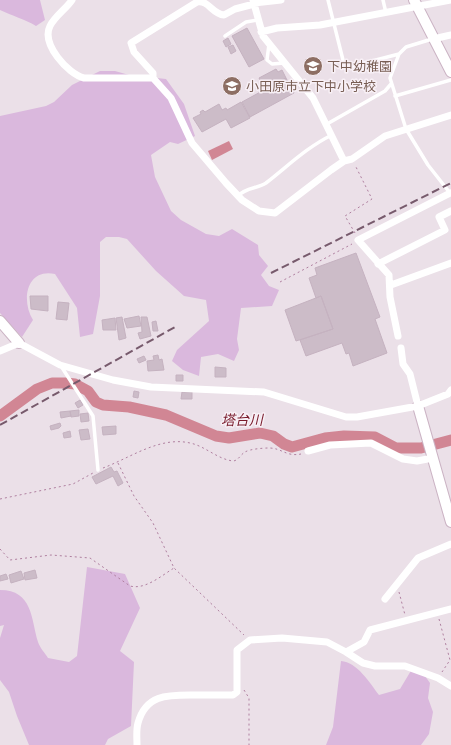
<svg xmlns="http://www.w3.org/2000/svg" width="451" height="745" font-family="Raleway,'Noto Sans JP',sans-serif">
<rect width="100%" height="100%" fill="#ebe0e8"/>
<path fill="#dab8dd" d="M0,0H40L45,20L36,26C25,19 12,16 0,10Z
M100,71H115L129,75L166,79L184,104L195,136L178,144L170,142L151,155L155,177L171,211L181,220L206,234L219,236L232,229L258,245L259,255L268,266L261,275L269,286L279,290L272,306L241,308L237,339L239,350L234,361L218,354L201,357L199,376L183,370L172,361L177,350L209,321L206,300L184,296L156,271L127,239L119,237H106L100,242V296L93,334L80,337L77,308L55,274C26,268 21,301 33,320L22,337L0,313V116L46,106L54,102L72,85Z
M87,567L125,574L140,608L120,651L134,662L131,726L108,739L105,745H29L17,716L9,692L0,680V638L4,625L0,626V590C33,590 31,619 38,642C40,648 45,653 48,658L69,662L77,656Z
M341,661C357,662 370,683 379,695L400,689L412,669H420L430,683L428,698L433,712L429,734L421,745H326L333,727Z"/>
<path fill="#d18694" d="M229,141L233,149L212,160L208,151Z"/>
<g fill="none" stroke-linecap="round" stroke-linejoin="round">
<path stroke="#d18694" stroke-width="11" d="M0,416L37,389L52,383H66L75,384L88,391L96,402L103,405L129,407L166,415L216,436L229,438L260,433L273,436L284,444L292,447L325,438L344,436L375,437L396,448H421L451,440"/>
</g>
<path fill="#ccbcc8" stroke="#c5b2c0" d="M247,28L264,59L249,67L232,36Z
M228,38L231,44L226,47L223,41Z
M233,45L236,51L231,54L228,47Z
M276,69L278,72L282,70L286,78L265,89L259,78Z
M286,78L294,93L250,117L242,102Z
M241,102L250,118L231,128L226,119L202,132L193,118L201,114L200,112L203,110L205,112L219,104L222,110L226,108L227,110Z
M356,253L380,317L375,319L387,353L353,366L349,353L346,354L342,343L306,356L300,340L333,329L321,296L316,298L309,278L317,275L315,268Z
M30,296H48V311L31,309Z
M321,296L333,329L296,341L285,310Z
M58,302L69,303L67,320L56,319Z
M139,316L141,326L127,328L124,319Z
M122,317L126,338L119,340L116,318Z
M141,317H147L151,336L140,339L138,333L142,332Z
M115,318L116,330H103L102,320Z
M156,321L158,331H153L152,322Z
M158,355L159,360L162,359L164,370L148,371L147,361L154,360L153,356Z
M144,356L146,360L139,363L137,359Z
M215,367L226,368V377H215Z
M176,375H183V381H176Z
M134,391L139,392L138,398L133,397Z
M182,392H192V399H181Z
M80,400L83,405L78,408L75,403Z
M79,410V416L71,417L70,411Z
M70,411L71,416L61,418L60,412Z
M88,413L89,421L81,422L80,414Z
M60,423L61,426L59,428L51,430L50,426Z
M116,426V434L103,435L102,427Z
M88,429L90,439L81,440L79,430Z
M70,431L71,437L64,438L63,433Z
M111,467L114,472L117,471L123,483L118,486L113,476L96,484L92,477Z
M35,570L37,578L25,580L24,573Z
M21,571L24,579L11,583L9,575Z
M6,574L8,579L0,581V576Z"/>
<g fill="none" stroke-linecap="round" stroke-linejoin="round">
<defs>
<path id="secondary" d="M414,0L451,72
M0,321L19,343
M418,406L451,522"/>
</defs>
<use href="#secondary" stroke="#cbb3c4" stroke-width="12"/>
<path stroke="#af7f9f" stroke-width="1" stroke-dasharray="2 3" stroke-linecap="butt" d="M355,233L345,216L372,199L355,165
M280,282L352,244
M118,463L134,496L153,523L174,568L244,635
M103,468C130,458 160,436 190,443C205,446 217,459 233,461C238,461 241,454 245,452C250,449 263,448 269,448C282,448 286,457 301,454
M0,499L73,484L93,473
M0,549L10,560L51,555L90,558L130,586C145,590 161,576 174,568
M399,592L405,615
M439,619L450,660L442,672
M244,690L249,698V745"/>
<path stroke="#fff" stroke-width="3.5" d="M328,0L345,68L399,54
M383,0L386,13
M225,36L246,22L257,20
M432,39L406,47L399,54L390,78L406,129L428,165L450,193
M269,44L267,60L272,64L284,63
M395,96L451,80
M327,124L385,91L391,84
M238,196C246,187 257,189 266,183C288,166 307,147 332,135
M61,366L93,416L98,470"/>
<path stroke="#fff" stroke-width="7" d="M72,0C66,9 55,16 50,26C41,44 68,74 84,78H153V73L134,52L131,43L197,2C209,0 212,14 224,15L235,9L254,4
M253,0L263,36L313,98L344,161
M254,3L281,0
M261,32L277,28L320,25L451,0
M433,39L451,35
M153,78L171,98L192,143L226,183L242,200L259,211L275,213L331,170L344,161L352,159L385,136L451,115
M378,264L445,230L439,217L451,211
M391,285L451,263
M398,336L390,297L389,275L358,240L450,193
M401,348L403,364L410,374L418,406
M0,351L19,343L60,365L113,380L151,387L264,392L346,417H357L418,406L448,394L451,390
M308,451L330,445L371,443L403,459L417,461L433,458
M385,599L418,558L451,544
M346,652L363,663L375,666H405L438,678L451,686
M137,745C137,738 136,730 138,723C146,694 168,695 193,695C206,695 219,695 233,695L237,692V650L250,640L282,638L327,642L346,652L364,642L370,630L451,609"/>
<use href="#secondary" stroke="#fff" stroke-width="10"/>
<path stroke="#775a6c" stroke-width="2" stroke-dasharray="8 4" stroke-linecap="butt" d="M271,273L451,183
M0,425L175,327"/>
</g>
<defs>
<symbol id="school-disc" viewBox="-11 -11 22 22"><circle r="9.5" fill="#8d6e63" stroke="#f8f0f6"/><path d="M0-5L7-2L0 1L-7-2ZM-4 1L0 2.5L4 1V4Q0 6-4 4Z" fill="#fff"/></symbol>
</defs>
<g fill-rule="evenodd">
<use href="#school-disc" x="302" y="55" width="22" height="22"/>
<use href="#school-disc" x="221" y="75" width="22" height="22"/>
</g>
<g text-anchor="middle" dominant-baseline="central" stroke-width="3" stroke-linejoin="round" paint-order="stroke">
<g font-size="13" fill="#785e54" stroke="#f8f0f6" text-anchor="start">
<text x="327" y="66">下中幼稚園</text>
<text x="246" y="86">小田原市立下中小学校</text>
</g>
<g font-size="14" font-style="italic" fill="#781a2a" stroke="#f8f0f6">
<text transform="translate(242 420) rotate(-1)">塔台川</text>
</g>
</g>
</svg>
